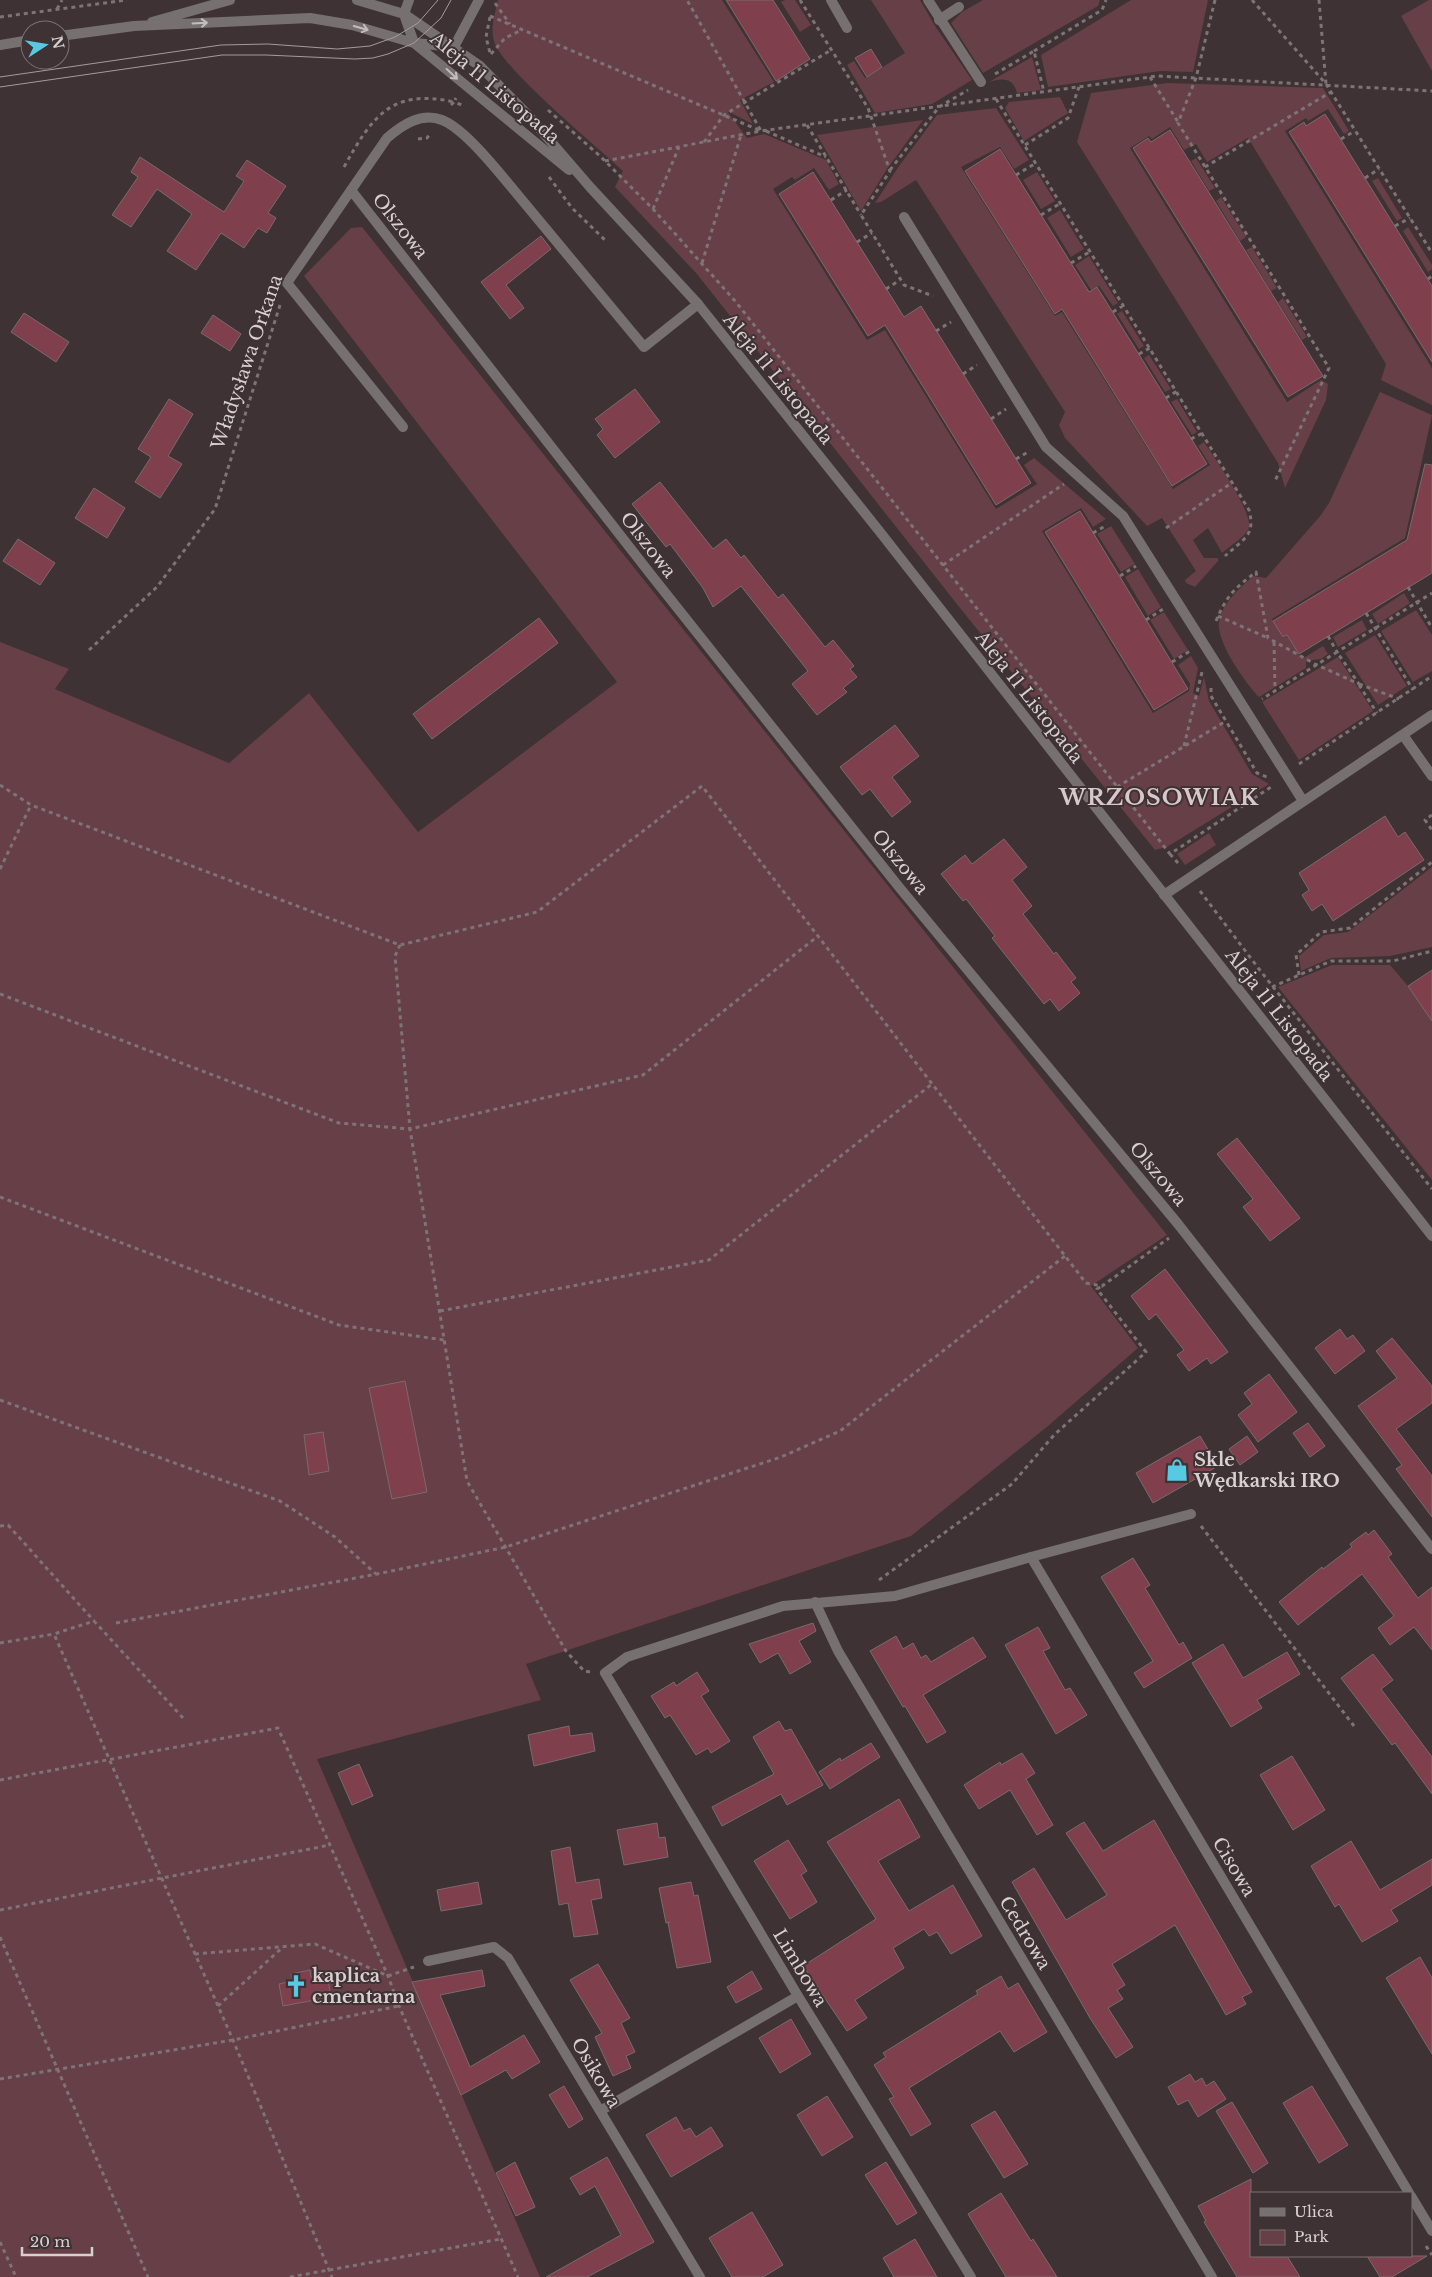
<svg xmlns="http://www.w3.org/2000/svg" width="1432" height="2277" font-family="'Libre Baskerville',serif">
<rect width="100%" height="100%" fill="#3e3234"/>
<path fill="#673f46" d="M498,0H722L774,82L740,100L753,124L727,111L747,138L764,134L826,160L839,184L829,190L814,168L795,180L792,177L773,189L867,340L885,330L996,509L1037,484L1024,465L1034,458L1106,519L1093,527L1081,508L1042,531L1153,713L1189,691L1190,684L1178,665L1191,656L1198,668L1193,693L1199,696L1204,677L1209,701L1252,774L1269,784L1167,847L1155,850L956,603L697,274L615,187L623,171C599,148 500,67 494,41C490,27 495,14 498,0Z
M785,0H795L811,25L800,32L781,2Z
M871,0H920L935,26L972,80L932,104L875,113L847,65L854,61L865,78L905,53Z
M983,0H1100L1098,6L983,73L951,23L962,12Z
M1131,0H1208L1193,72L1160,71L1048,87L1041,55Z
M1429,0H1432V71L1401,16Z
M1032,57L1041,90L1017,93C1013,77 1002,78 989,82Z
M1167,83L1323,88L1349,131L1344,134L1328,109L1308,121L1306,118L1285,131L1432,368V405L1381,380L1386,364L1248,138L1207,162L1196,144L1184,150L1170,127L1152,139L1149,136L1130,148L1287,402L1321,380L1328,384L1326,400L1285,488L1278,463L1077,142L1091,93Z
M1060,97L1068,113L1024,141L1005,108L1009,102Z
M996,108L1029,160L1014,169L1000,147L961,167L1055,316L1062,312L1173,489L1210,465L1198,446L1204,442C1213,456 1257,517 1248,530C1242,539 1230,546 1222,553L1208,528L1193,540L1204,558H1218V561L1195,587L1186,583L1185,580L1196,571L1162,518L1147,526L1065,438L1059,425L1065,412L916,180L881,202L875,203L899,166L937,115Z
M923,120L887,169L861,211L817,135Z
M1196,158L1215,188L1209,191L1191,161Z
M1037,172L1055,201L1041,209L1023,180Z
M1378,178L1402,218L1397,221L1372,181Z
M1221,197L1246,237L1240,241L1216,201Z
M1060,210L1084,249L1071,257L1047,218Z
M362,227L1167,1235L1091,1286L1138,1348L1048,1426L911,1536L526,1664L541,1700L317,1759L540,2277H0V642L69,669L55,689L229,763L309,693L418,832L617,682L304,276L351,228Z
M1408,227L1432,265V269L1428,272L1403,231Z
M1252,247L1277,288L1271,291L1246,250Z
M1089,256L1118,303L1113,306L1099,286L1091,290L1075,265Z
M1283,298L1307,337L1302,340L1278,302Z
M1122,311L1144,346L1139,349L1117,314Z
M1149,355L1171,389L1165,392L1144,358Z
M1380,392L1432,415L1405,538L1272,619L1283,638L1287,636L1302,659L1323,646L1328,654L1321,659L1306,661V668L1259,697C1246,684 1216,642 1219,622C1222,603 1240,588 1253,576L1266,578L1321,515L1329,503Z
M1177,399L1197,432L1192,435L1171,402Z
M1111,526L1135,564L1121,572L1097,534Z
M1138,569L1161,607L1148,616L1125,577Z
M1404,593L1410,603L1378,624L1372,614Z
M1416,610L1432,635V671L1413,682L1381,631Z
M1164,612L1188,650L1174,659L1150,620Z
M1362,620L1367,630L1338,647L1333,637Z
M1375,635L1407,686L1378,705L1345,653Z
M1338,657L1373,711L1299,760L1262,702Z
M1209,833L1216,845L1185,865L1177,854Z
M1432,867V947L1390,956L1331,958L1301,971L1299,956L1324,935L1348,932Z
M1332,965H1390L1408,986L1432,1021V1180L1278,987Z"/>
<path fill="#7f3f4d" stroke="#796b6d" d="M726,0H773L810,59L776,81Z
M871,49L882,67L867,77L855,58Z
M1325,114L1432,286V362L1289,132L1304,122L1306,126Z
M1170,130L1323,376L1288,397L1133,148L1148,138L1151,142Z
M1000,149L1089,292L1097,287L1207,464L1172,486L1062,309L1055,314L965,171Z
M140,157L224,212L244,181L236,176L247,160L286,186L268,213L276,218L267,233L258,228L244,248L221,233L196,270L167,251L192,214L157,189L131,227L112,215L138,177L131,172Z
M813,172L904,317L921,306L1031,483L996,505L885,325L868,336L779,194Z
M541,236L551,249L506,285L524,308L510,319L481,282Z
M24,313L69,342L56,362L11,332Z
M213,315L241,334L230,351L201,333Z
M635,389L660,422L615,458L597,435L603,429L595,419Z
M169,399L193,414L168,456L182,464L160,498L135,482L151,457L138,449Z
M1425,464L1432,465V573L1299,654L1287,635L1283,637L1273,621L1407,540Z
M660,482L713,549L726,539L741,558L744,555L778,598L783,594L825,647L833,640L854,666L850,669L857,677L843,688L847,692L817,715L792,684L808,671L741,586L713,607L703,588L670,544L666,547L632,504Z
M94,488L125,508L107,538L75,518Z
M1080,511L1188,689L1154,710L1045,532Z
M18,539L55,563L40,585L3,561Z
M539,618L558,643L432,739L413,714Z
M895,725L919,756L892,777L911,802L892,817L870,789L862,795L840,767Z
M1385,816L1398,837L1405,832L1424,860L1333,921L1322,904L1312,911L1302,895L1309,890L1299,873Z
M1004,839L1027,867L1012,880L1032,906L1023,914L1054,954L1056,952L1076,978L1071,982L1080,993L1059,1011L1050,999L1044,1004L992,938L995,936L966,899L963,901L941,874L965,855L972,864Z
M1432,970V1021L1408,986Z
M1237,1138L1300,1218L1270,1241L1243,1207L1253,1199L1217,1154Z
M1165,1269L1228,1352L1211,1364L1207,1358L1189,1371L1177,1355L1184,1350L1156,1314L1149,1320L1131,1296Z
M1340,1329L1347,1339L1353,1335L1365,1351L1335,1374L1315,1348Z
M1392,1338L1432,1386V1403L1396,1429L1432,1476V1517L1396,1469L1402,1465L1358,1406L1397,1378L1376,1351Z
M1269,1374L1297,1412L1258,1442L1238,1415L1252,1404L1244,1393Z
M405,1381L427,1492L392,1499L369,1388Z
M1308,1423L1325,1446L1310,1457L1293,1433Z
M323,1432L329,1471L309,1475L304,1435Z
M1200,1436L1218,1466L1153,1503L1136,1473Z
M1247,1436L1258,1452L1240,1465L1229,1449Z
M1374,1530L1392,1554L1388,1557L1418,1598L1432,1587V1650L1414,1627L1390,1645L1378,1628L1394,1616L1362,1574L1298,1625L1279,1602L1322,1567L1323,1569L1352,1547L1350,1544L1366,1532L1368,1535Z
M1133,1558L1150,1585L1145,1588L1179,1645L1183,1642L1192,1658L1144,1688L1134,1673L1153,1661L1101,1577Z
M813,1623L816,1631L799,1641L811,1662L790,1674L778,1653L760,1663L749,1644Z
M1038,1627L1050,1648L1043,1651L1065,1690L1070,1688L1087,1715L1056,1734L1005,1645Z
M896,1636L903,1649L913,1643L921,1658L926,1655L931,1662L973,1637L986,1657L923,1695L946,1732L927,1743L905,1706L903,1707L870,1651Z
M1223,1644L1243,1678L1287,1652L1300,1674L1257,1700L1262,1708L1231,1727L1192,1663Z
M1373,1654L1393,1680L1381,1689L1432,1757V1794L1395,1743L1392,1745L1341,1678Z
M697,1672L709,1691L701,1696L730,1741L711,1753L708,1748L696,1755L670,1715L665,1718L651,1696L674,1682L676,1686Z
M779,1721L785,1731L791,1729L823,1785L787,1805L781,1794L722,1826L712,1807L774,1774L753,1737Z
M569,1726L570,1736L592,1733L595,1751L534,1766L528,1735Z
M871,1743L880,1757L830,1789L819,1772L840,1758L841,1761Z
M1022,1753L1035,1773L1026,1779L1053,1825L1037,1835L1010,1790L979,1809L964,1785L1000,1762L1001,1765Z
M1292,1756L1325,1810L1293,1830L1260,1775Z
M359,1764L373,1796L352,1805L338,1773Z
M899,1799L920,1837L878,1861L909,1911L953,1885L982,1936L951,1954L937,1932L929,1936L924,1929L893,1948L904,1968L855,2000L867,2018L847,2031L803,1966L876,1919L827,1842Z
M1154,1820L1252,1992L1242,1997L1246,2004L1226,2015L1175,1925L1112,1964L1125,1985L1117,1990L1123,1999L1108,2008L1133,2047L1116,2058L1090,2018L1012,1882L1034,1868L1066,1920L1107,1895L1066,1833L1084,1822L1103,1851Z
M657,1823L659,1838L665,1837L668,1857L624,1865L617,1830Z
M788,1840L807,1871L801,1875L817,1902L790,1919L754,1861Z
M1351,1841L1380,1890L1432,1859V1885L1391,1910L1398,1921L1362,1942L1339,1904L1335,1907L1311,1866Z
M570,1847L576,1883L599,1879L602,1898L591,1900L598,1934L574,1937L568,1903L559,1905L551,1851Z
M478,1882L482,1904L441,1911L437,1890Z
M691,1882L694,1896L698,1895L711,1962L677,1968L668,1923L670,1922L666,1923L659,1888Z
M1420,1957L1432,1978V2054L1386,1978Z
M598,1964L630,2018L621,2023L635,2052L626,2056L631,2068L613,2076L595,2037L602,2033L570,1980Z
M310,1970L311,1977L327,1974L331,1997L283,2006L279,1984L292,1981L291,1974Z
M482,1970L485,1986L440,1995L470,2067L524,2035L540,2062L512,2079L506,2070L461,2095L412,1982Z
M752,1971L762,1989L736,2003L727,1987Z
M1001,1976L1008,1989L1018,1983L1047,2032L1014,2052L1000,2031L909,2088L931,2124L911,2136L889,2099L894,2097L874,2065L886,2057L883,2053L978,1994L976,1991Z
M791,2019L811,2054L780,2073L759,2038Z
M1190,2074L1195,2082L1202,2078L1206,2086L1214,2081L1226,2099L1198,2117L1188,2100L1178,2105L1168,2087Z
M564,2086L583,2119L569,2128L549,2095Z
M1312,2086L1348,2145L1319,2163L1283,2103Z
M827,2096L853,2137L822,2156L797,2115Z
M1232,2102L1268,2163L1253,2173L1216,2111Z
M995,2111L1028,2164L1004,2178L971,2125Z
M676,2117L684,2131L690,2128L696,2137L711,2127L723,2146L671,2177L646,2135Z
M607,2157L654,2242L587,2277H546L621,2235L595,2186L580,2195L570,2178Z
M515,2162L535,2207L516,2216L496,2173Z
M886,2162L917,2213L897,2225L865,2175Z
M1251,2179V2256H1287L1300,2277H1237L1204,2222L1206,2221L1198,2206Z
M1001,2193L1031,2241L1033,2239L1057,2277H1006L968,2214Z
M752,2212L783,2265L763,2277H732L709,2238Z
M915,2239L937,2277H894L883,2258Z
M1367,2256H1427L1392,2277H1380Z"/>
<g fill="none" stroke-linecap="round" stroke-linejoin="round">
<path stroke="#7e7375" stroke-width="3" stroke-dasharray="4 4" stroke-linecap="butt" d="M800,0L868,108L890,171L861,215L904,285L933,296
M1215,0L1196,78L1178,123L1329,368L1274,483
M1252,0L1326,84L1432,253
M1319,0L1326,84
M495,3L510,24
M57,9L62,0
M490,16L761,131L1157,76L1432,91
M0,17L127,0
M490,17L486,37L490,53
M1034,51L1102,10L1106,0
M491,54L505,38L522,30
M995,74L1034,51L1044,92
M1150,77L1178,122
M996,99L1249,510C1256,536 1243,539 1225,556
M451,105L454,102L462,105
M548,110L600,156L653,209L736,302L1170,854L1274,785
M807,125L861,215
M766,131L826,157
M418,139L427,138L429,135
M1341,139L1355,131
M704,142L724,115L831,50
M1025,145L1068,118L1079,87
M605,161L761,131L687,0
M344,167C372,117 391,88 454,102L456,98
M1205,167L1331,92
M890,170L939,107L968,90
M1016,175L1036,163
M549,177L572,208L605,240
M1365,178L1379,169
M831,200L847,190
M653,209L679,147
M1041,215L1061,203
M1395,226L1410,218
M857,242L872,233
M702,263L741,135
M1071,263L1091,251
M1428,279L1432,276
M886,289L900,280
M1113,312L1124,305
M936,331L951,322
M1139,354L1150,348
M963,374L977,365
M1166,398L1177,391
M991,419L1006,409
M1191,439L1203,433
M1016,459L1030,451
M1166,528L1233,482
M1093,533L1107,525
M943,565L1064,484
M1120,576L1136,566
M1408,587L1432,628
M1366,613L1413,690
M1218,616L1268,638
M1146,620L1163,609
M1216,621C1227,595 1234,589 1256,572L1268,638L1315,664L1359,684L1337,652L1262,699
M1328,636L1337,652L1432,593
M1274,642L1275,690
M89,650L157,587L215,509L281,302
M1172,662L1190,651
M1359,684L1399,699
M1359,685L1377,713
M1211,688V696L1257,773L1267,777
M1184,746L1202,672
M1299,764L1432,676
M0,785L31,805L400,945L537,912L702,786L1086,1283L1102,1286L1169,1238
M1117,787L1226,721
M1432,815L1425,820L1432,830
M1170,854L1179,864
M0,869L31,805
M1200,891L1259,969L1432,1189
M1299,975L1296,955L1321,932L1350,928L1432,862
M1272,987L1331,961H1393L1432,951
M0,994L339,1123L410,1129L395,956L400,945
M0,1197L339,1325L444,1340
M440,1311L709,1260L932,1084
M0,1400L280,1501L335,1537L376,1574
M0,1526L8,1525L94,1621
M1201,1526L1354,1726
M879,1580L1012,1484L1054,1435L1146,1352L1097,1289L1102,1286
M116,1623L377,1574L506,1547L781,1457L840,1431L1065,1256
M0,1643L54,1634
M590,1672L584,1671L566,1651L467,1481L410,1129L643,1075L818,936
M183,1718L94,1621L54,1634L233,2040L332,2277
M0,1780L278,1728L388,1976L399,2006L518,2277
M0,1910L330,1845
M0,1937L148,2277
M195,1954L315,1944L388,1976L414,1967
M218,2006L283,1947
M0,2079L233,2040L399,2006
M0,2242L16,2277
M1426,2246L1432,2255
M290,2277L501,2239"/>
<path stroke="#767071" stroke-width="10" d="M831,0L847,28
M904,217L1046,447L1123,516L1303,801
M287,283L403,427
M1031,1557L1191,1514"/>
<path stroke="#767071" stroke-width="10" d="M928,0L981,82
M939,20L959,7"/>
<path stroke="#767071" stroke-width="10" d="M351,190L652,576L899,887L1178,1224L1432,1549
M287,283L387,138C402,125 421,112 442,120C468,130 508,184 527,206C566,253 605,300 644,347L698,304
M1403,735L1432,776
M1164,895L1432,715
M815,1602L838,1651L1212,2277
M428,1961L494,1947L508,1958L700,2277
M600,2111L798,1996
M1411,2196L1432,2231
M971,2277L798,1996L605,1673L627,1657L783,1606L895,1596L1031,1557L1409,2193"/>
<path stroke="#767071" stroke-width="10" d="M357,0L404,14L480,66L527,114L590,187L698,304L880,532L1432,1236
M409,0L404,14L414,43
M152,22L230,0
M60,36L134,26L310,18L352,25L414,43L569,170
M415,43L454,47L479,0
M0,45L30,40"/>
<path stroke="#a49b9c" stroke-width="1" d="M0,77L221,45L268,44L337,49L370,46L395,37L418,23L438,0
M0,87L222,55H266L355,59L373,58L388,54L414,43L441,18L451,0"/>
</g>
<defs><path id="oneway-shaft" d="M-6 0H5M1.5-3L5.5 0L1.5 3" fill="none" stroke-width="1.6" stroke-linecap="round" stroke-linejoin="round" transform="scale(1.25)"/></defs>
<g stroke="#c4bcbd">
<use href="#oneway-shaft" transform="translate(200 23) rotate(-3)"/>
<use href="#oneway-shaft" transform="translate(361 28) rotate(16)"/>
<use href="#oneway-shaft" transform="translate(452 74) rotate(43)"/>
</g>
<defs>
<symbol id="shop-bare" viewBox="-9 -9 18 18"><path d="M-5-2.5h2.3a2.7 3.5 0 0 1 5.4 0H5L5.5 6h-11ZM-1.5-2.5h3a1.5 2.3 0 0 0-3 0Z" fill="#58c9e3" stroke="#3e3234" stroke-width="2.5" paint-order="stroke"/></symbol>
<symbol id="church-bare" viewBox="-9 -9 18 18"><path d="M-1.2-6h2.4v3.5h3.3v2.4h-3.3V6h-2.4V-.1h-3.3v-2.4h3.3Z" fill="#58c9e3" stroke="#3e3234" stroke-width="2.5" paint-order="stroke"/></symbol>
</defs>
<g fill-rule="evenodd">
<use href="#shop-bare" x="1161" y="1454" width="32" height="32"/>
<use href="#church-bare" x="280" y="1970" width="32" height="32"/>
</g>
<g text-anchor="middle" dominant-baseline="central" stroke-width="4" stroke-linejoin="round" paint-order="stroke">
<g font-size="18" fill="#d7cfd0" stroke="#3e3234">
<text transform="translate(495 88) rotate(40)">Aleja 11 Listopada</text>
<text transform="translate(400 226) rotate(52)">Olszowa</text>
<text transform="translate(247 362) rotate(-71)">Władysława Orkana</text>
<text transform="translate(778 379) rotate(51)">Aleja 11 Listopada</text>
<text transform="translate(648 545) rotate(52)">Olszowa</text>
<text transform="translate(1029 697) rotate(52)">Aleja 11 Listopada</text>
<text transform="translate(900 862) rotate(51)">Olszowa</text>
<text transform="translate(1279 1015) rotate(52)">Aleja 11 Listopada</text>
<text transform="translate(1158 1174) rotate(50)">Olszowa</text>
<text transform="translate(1234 1867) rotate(59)">Cisowa</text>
<text transform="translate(1025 1933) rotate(59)">Cedrowa</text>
<text transform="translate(800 1968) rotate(59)">Limbowa</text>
<text transform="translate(596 2073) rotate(59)">Osikowa</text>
</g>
<g font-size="18" font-weight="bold" fill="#d7cfd0" stroke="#3e3234" text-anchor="start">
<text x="1194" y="1460">Skle<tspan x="1194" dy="21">Wędkarski IRO</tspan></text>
<text x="312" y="1976">kaplica<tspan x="312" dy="21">cmentarna</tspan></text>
</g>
<g font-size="22" font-weight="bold" letter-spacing="1" fill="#d7c8ca" stroke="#3e3234">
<text x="1159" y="797">WRZOSOWIAK</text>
</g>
</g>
<rect x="1250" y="2192" width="162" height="65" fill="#3e3234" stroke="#7b7172"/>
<rect x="1260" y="2208" width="25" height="8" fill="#767071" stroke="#7b7172"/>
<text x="1294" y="2217" font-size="15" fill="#d7cfd0">Ulica</text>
<rect x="1260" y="2230" width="25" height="15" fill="#673f46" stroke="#7b7172"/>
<text x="1294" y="2242" font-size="15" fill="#d7cfd0">Park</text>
<g transform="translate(45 45) rotate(78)"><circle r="24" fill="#3e3234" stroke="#7b7172"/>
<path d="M0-4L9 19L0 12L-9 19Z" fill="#58c9e3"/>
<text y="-8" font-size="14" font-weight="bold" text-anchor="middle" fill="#d7cfd0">N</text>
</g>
<path d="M22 2247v8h70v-8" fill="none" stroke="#d7cfd0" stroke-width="2.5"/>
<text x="30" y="2247" font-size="15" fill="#d7cfd0" stroke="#3e3234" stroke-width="4" paint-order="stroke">20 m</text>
</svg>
